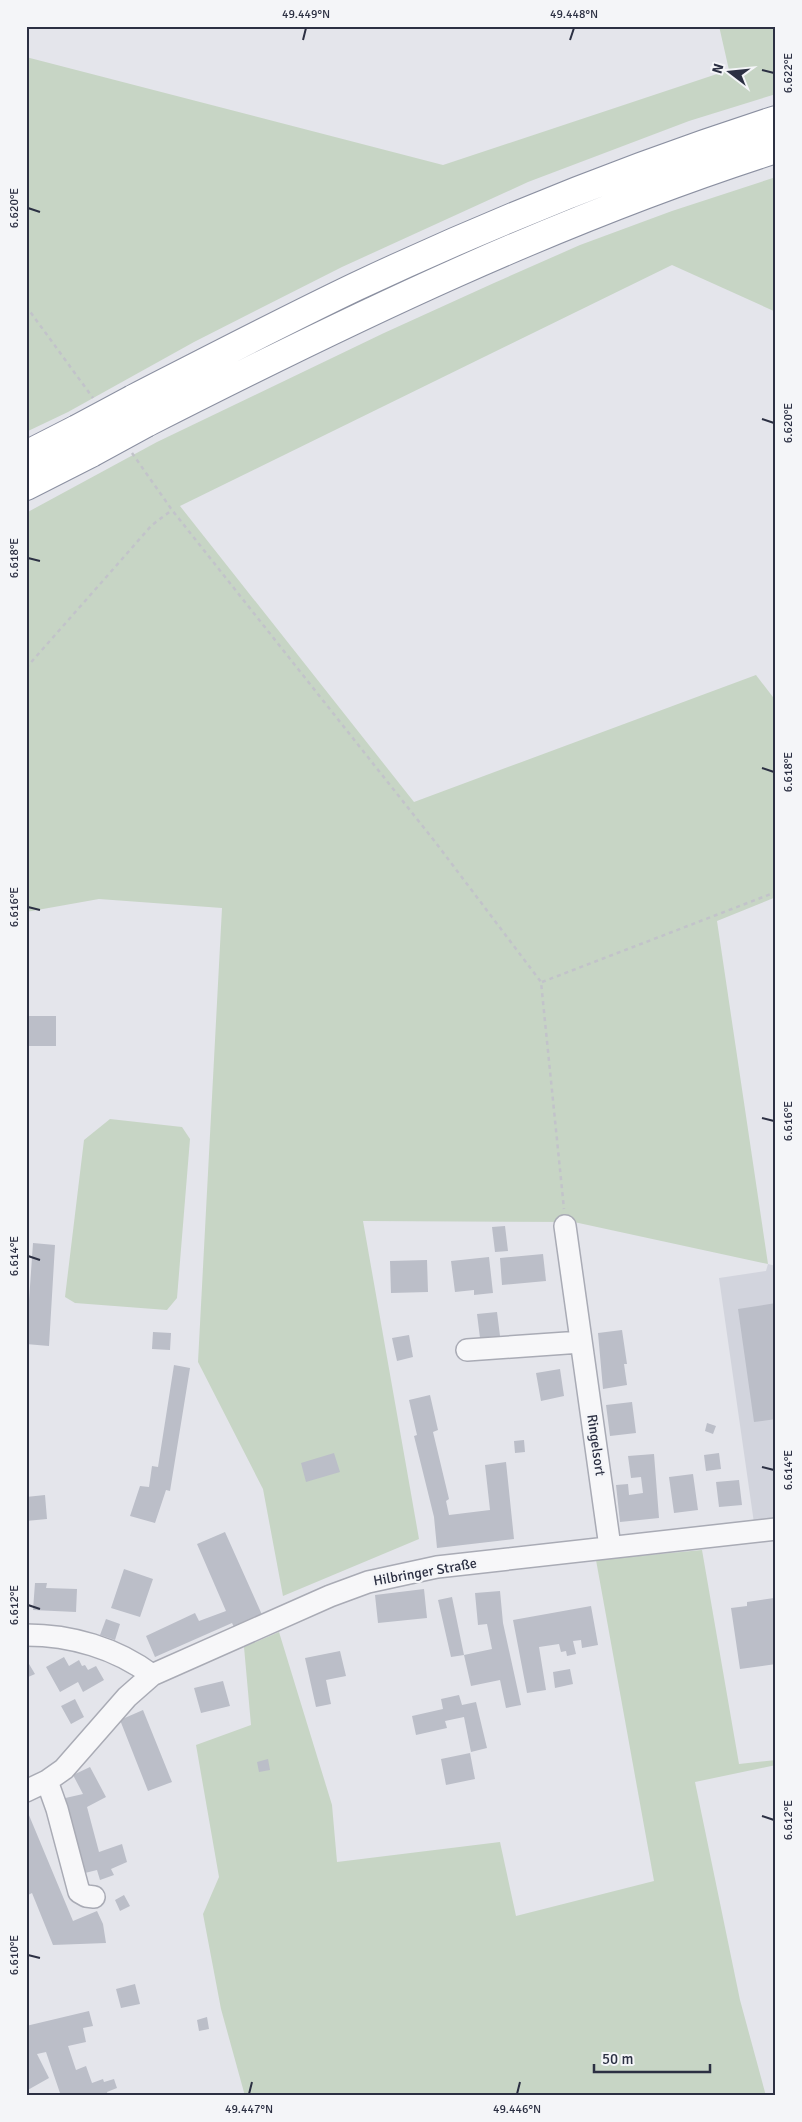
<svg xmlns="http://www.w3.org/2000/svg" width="802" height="2122" font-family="Signika,sans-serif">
<rect width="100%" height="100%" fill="#e4e5eb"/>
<path fill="#d2d4dd" d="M768,1264L776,1266V1537L754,1523L719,1278L766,1271Z"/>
<path fill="#c7d5c5" d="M719,26H776V94L689,121L528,182L342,267L194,342L68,412L26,432V57L443,165L729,70Z
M776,177V312L672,265L180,506L414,802L756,675L776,701V897L717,921L768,1264L574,1222L363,1221L419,1539L283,1596L263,1489L198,1362L222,908L99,899L26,912V513L157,442L384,333L494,283L580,245L672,211Z
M110,1119L182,1127L190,1139L177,1298L167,1310L75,1303L65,1297L84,1140Z
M702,1550L739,1764L776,1760V1765L695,1782L740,2000L766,2096H245L221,2009L203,1914L219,1877L196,1745L251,1725L244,1647L279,1632L332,1805L337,1862L500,1842L516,1916L654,1881L596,1560Z"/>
<path fill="#bbbec8" d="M26,1016H56V1046H26Z
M26,1181H28L29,1236H26Z
M505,1226L508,1251L495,1252L492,1227Z
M33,1243L55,1245L49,1346L26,1344Z
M543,1254L546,1281L502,1285L500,1258Z
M489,1257L493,1293L474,1295V1290L455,1292L451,1261Z
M427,1260L428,1292L391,1293L390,1261Z
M776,1303V1419L754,1422L738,1309Z
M497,1312L500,1336L480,1338L477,1314Z
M622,1330L627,1364H624L627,1385L603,1389L598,1333Z
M153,1332L171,1333L170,1350L152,1349Z
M409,1335L413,1357L397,1361L392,1338Z
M174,1365L190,1368L170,1491L166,1490L155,1523L130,1516L140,1486L149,1487L152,1466L158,1467Z
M560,1369L564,1396L541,1401L536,1373Z
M430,1395L438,1430L433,1432L449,1499L446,1501L449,1515L490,1510L485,1465L506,1462L514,1539L437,1548L434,1517L414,1436L417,1435L409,1400Z
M632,1402L636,1433L610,1436L606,1405Z
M707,1423L716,1426L713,1434L705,1431Z
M524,1440L525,1452L515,1453L514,1441Z
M334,1453L340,1472L306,1482L301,1463Z
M719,1453L721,1469L706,1471L704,1455Z
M654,1454L659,1518L620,1522L616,1485L628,1484L629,1495L643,1493L641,1477L631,1478L628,1456Z
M693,1474L698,1510L674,1513L669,1477Z
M739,1480L742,1505L719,1507L716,1482Z
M45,1495L47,1519L26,1521V1497Z
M225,1532L263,1617L235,1629L232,1623L155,1657L146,1636L195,1613L199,1621L226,1611L197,1544Z
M124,1569L153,1579L140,1617L111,1608Z
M35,1583H47L46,1588L77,1589L76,1612L33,1610Z
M424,1589L427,1618L378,1623L375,1595Z
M500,1591L503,1623L521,1705L506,1708L500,1680L471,1686L464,1655L492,1649L487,1624L478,1625L475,1593Z
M452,1597L464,1655L451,1657L438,1600Z
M774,1598L776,1613V1633L773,1634L776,1664L740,1669L731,1608L747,1606V1602Z
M591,1606L598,1645L582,1648L581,1640L573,1641L576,1654L567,1656L566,1651L561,1652L559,1644L539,1647L546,1690L527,1693L513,1620Z
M106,1619L120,1624L115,1640L100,1635Z
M340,1651L346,1676L326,1680L331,1704L316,1707L305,1658Z
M64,1657L69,1666L79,1660L82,1666L85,1665L88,1670L96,1666L104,1680L83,1692L78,1682L60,1692L46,1667Z
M26,1659L35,1674L26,1678Z
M570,1669L573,1684L555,1688L553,1672Z
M223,1681L230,1706L201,1713L194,1688Z
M459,1695L462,1705L476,1702L487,1748L471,1752L464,1717L445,1721L447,1728L416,1735L412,1716L443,1709L441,1699Z
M75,1699L84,1717L71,1724L61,1706Z
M143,1710L172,1782L148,1791L120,1720Z
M470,1753L475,1779L446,1785L441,1759Z
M268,1759L270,1770L259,1772L257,1762Z
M90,1767L106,1797L87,1807L99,1852L122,1844L127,1862L111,1869L114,1875L100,1880L97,1870L81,1874L61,1799L83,1794L73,1775Z
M26,1808L73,1921L97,1911L103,1924L106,1943L53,1945L32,1893L28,1895L26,1891Z
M124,1895L130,1906L120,1911L115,1900Z
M135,1984L140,2004L121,2008L116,1989Z
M89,2011L93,2026L83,2028L86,2042L68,2046L76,2070L86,2066L92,2083L103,2079L104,2082L114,2079L117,2088L107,2092L108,2096H61L46,2052L37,2054L49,2078L26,2091V2026Z
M207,2017L209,2029L199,2031L197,2020Z"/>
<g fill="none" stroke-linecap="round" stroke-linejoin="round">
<defs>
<path id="minor" d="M565,1226L610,1547
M467,1350L581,1342
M26,1635C71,1635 116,1648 152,1675
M47,1781L57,1809L79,1892L86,1896L94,1897
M26,1791L47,1781L64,1769L127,1697L152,1675L330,1596L368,1582L437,1567L776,1529"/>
<path id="highway" d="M133,399C207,361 280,323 355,287C491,223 633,166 776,120
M146,423C350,319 557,219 776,149
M26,455L77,429
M26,486L91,453"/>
</defs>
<use href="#minor" stroke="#a9abb5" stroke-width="24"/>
<use href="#highway" stroke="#8b90a1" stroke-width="30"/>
<path stroke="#c2c3ca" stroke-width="2.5" stroke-dasharray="4 4" stroke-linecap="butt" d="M26,306L93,398
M132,453L172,510L436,843L541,982L564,1209
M26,668L152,525L172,510
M542,982L776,892"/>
<use href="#minor" stroke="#f7f7f9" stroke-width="21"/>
<use href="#highway" stroke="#fff" stroke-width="28"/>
<defs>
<path id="highway-bridge" d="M77,429L133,399
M91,453L146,423"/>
</defs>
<use href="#highway-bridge" stroke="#8b90a1" stroke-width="30" stroke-linecap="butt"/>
<use href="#highway-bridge" stroke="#fff" stroke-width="28"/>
</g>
<path fill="none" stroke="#2c3043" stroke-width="2" d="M303,40L306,28M570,40L574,28M762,70L774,73M28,208L40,212M762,419L774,423M28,558L40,561M762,768L774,772M28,907L40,910M762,1118L774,1121M28,1256L40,1260M762,1467L774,1470M28,1605L40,1609M762,1816L774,1820M28,1955L40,1958M249,2094L252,2082M517,2094L520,2082"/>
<g text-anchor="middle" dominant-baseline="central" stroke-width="5" stroke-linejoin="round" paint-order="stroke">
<g font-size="14" fill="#2c3043" stroke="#f4f5f8">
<text transform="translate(596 1445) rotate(82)">Ringelsort</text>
<text transform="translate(425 1572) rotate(-10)">Hilbringer Straße</text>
</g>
</g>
<rect width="802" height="2122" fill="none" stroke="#f4f5f8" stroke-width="55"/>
<g transform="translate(730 72) rotate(286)" stroke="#f4f5f8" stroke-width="4" paint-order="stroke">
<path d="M0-4L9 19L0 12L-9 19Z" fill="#2c3043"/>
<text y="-8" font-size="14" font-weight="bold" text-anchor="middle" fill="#2c3043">N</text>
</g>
<path d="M594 2064v8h116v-8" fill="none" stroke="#2c3043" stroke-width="2.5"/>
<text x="602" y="2064" font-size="15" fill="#2c3043" stroke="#f4f5f8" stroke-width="4" paint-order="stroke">50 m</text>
<rect x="28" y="28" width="746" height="2066" fill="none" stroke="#2c3043" stroke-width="2"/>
<g font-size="12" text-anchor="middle" fill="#2c3043">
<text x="306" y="18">49.449°N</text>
<text x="574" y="18">49.448°N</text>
<text transform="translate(788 73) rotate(-90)" y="4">6.622°E</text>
<text transform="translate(14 208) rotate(-90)" y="4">6.620°E</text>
<text transform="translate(788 423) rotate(-90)" y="4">6.620°E</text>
<text transform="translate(14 558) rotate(-90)" y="4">6.618°E</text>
<text transform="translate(788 772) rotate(-90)" y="4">6.618°E</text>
<text transform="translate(14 907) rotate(-90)" y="4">6.616°E</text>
<text transform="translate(788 1121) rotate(-90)" y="4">6.616°E</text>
<text transform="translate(14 1256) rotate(-90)" y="4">6.614°E</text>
<text transform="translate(788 1470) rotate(-90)" y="4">6.614°E</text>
<text transform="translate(14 1605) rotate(-90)" y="4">6.612°E</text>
<text transform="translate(788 1820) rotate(-90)" y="4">6.612°E</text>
<text transform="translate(14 1955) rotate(-90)" y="4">6.610°E</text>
<text x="249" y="2113">49.447°N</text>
<text x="517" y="2113">49.446°N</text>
</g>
</svg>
